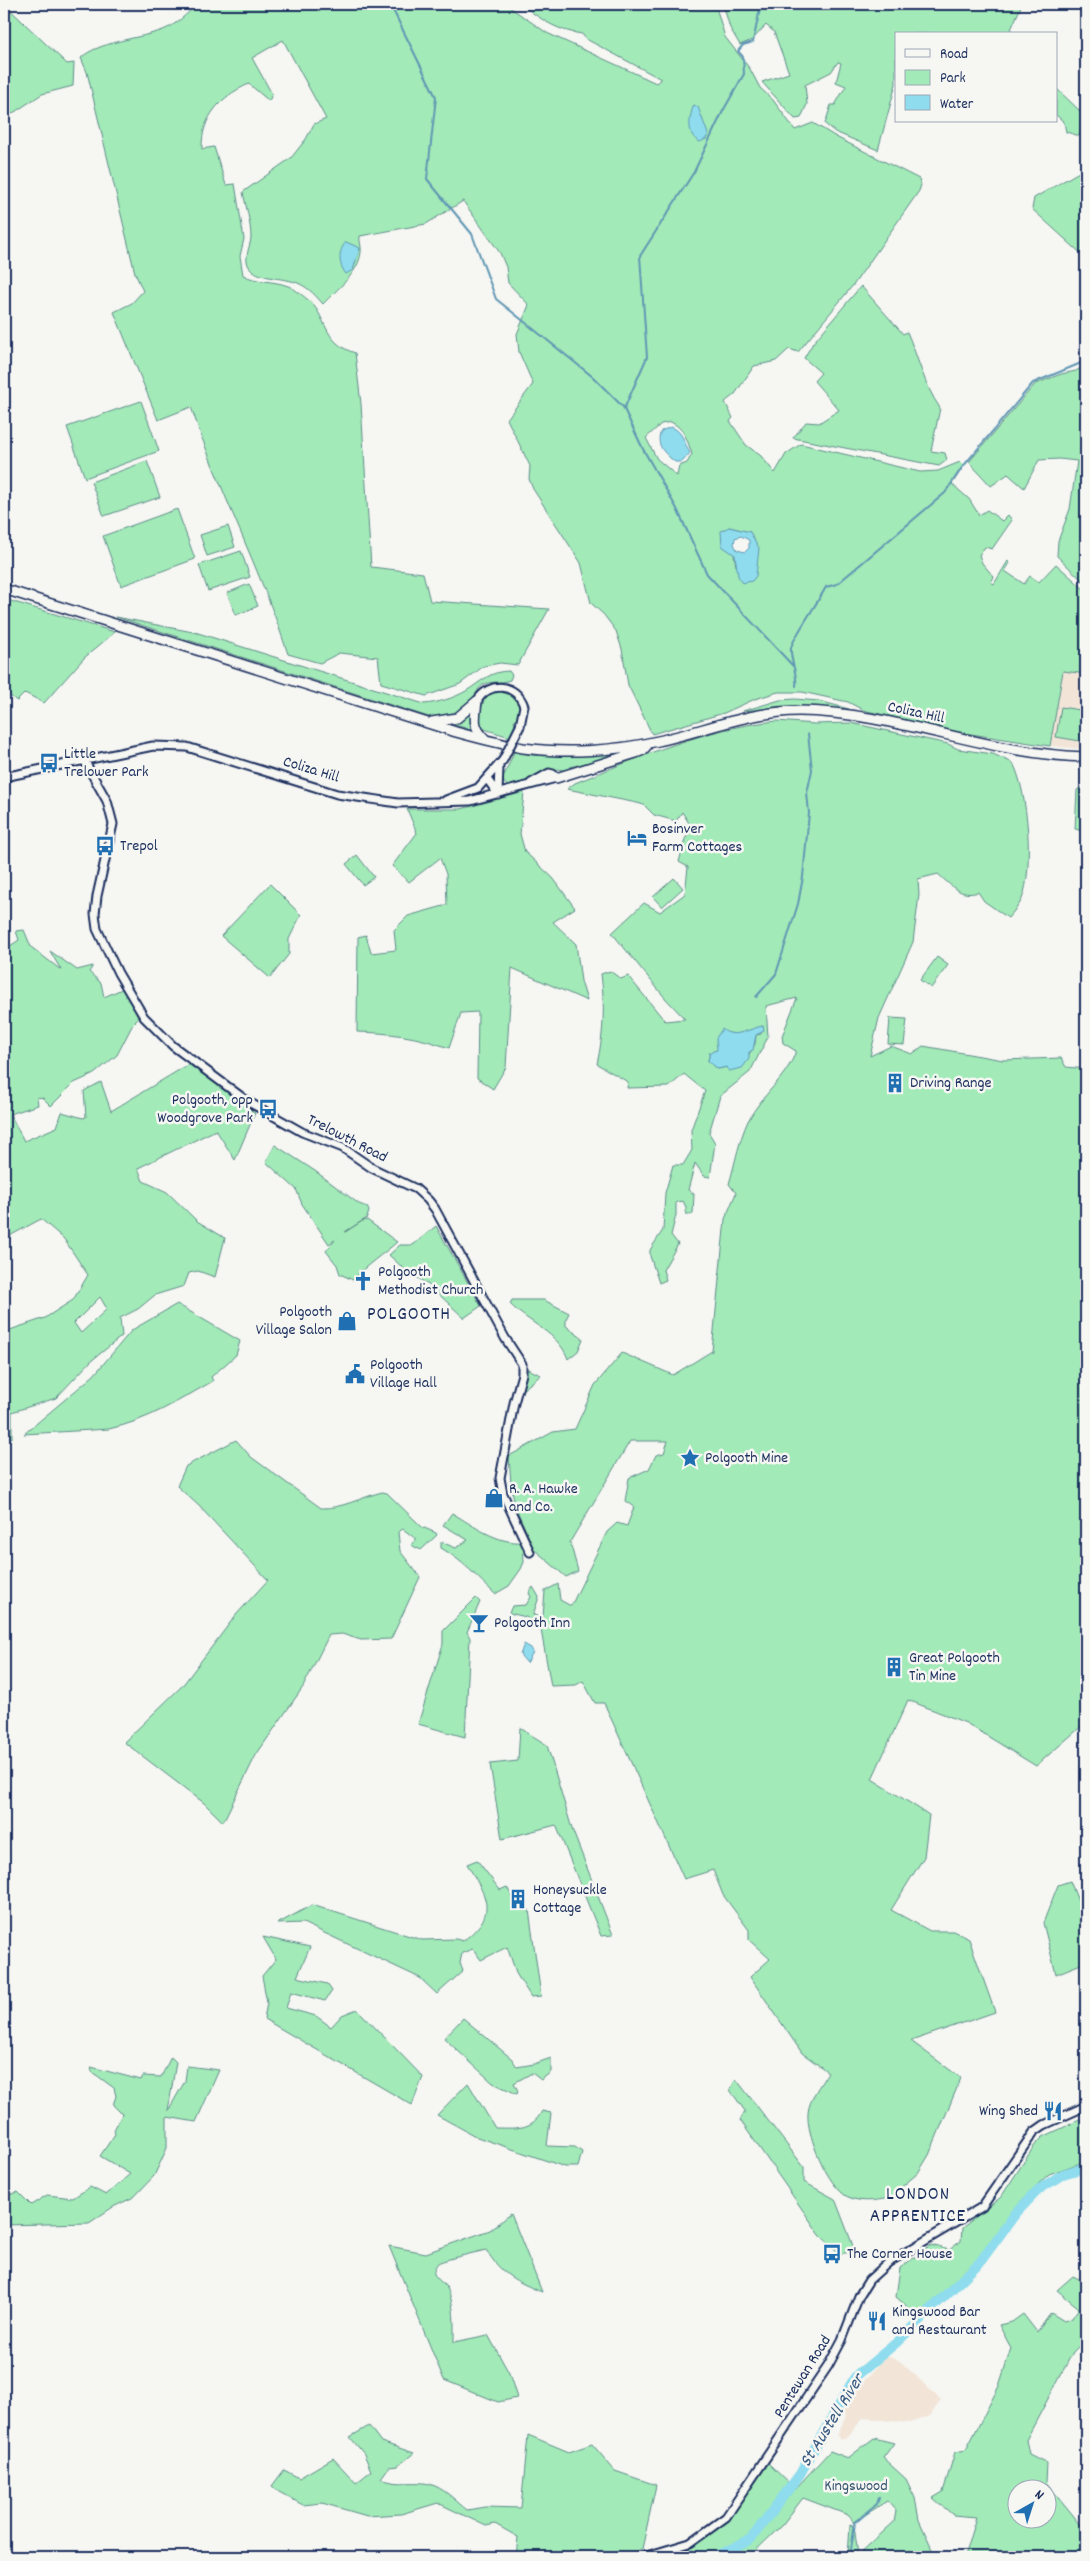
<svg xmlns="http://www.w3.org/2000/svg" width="1090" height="2561" font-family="Dekko,sans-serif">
<rect width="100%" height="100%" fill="#f6f6f2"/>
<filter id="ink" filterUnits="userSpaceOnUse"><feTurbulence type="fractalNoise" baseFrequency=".02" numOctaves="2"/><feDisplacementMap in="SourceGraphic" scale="10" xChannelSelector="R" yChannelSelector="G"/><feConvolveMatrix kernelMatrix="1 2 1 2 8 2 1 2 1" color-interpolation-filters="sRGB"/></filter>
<g filter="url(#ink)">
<path fill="#f2e5d8" d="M1063,670L1086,674V749L1050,746Z
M886,2356L900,2361L941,2400L930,2416L910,2423L863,2418L846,2439H841L837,2435L846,2416L842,2406Z"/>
<path fill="#a2eab7" stroke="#5e8c8a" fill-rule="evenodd" d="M4,4L67,64L74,63L73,86L42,94L4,119Z
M197,4H505L547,33L656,83L661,79L586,39L582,34C557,31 540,19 521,4H715L725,37L750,69L760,88L773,100L795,130L813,123L836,137L919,179L921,185L919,191L854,284L798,352L789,349L776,361L754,366L735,394L725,402L733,418L730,421L746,445L761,456L775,473L786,454L801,444L920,472L938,471L960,462L964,466L952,484L969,499L979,515L987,510L1002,521L1008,515L1012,520L992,549L985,547L979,555L982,563L994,577L991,582L994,584L1008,561L1010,563L1005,571L1024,584L1030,576L1039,582L1056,564L1084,589L1086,592V674L1063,671L1050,746L951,731L863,710L848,702L802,692H778L755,699L724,713L652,734L628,685L622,649L616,631L604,615L591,603L581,563L533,489L529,479L530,466L507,419L533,384L519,352L517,334L529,305L508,283L506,267L500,253L463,201L426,224L360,236C359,242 362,246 361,252C359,273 337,289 323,304C316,296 310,289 300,284C285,276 250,281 247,261C246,254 250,246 251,238C251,223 246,207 243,192L291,158L306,139L314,124L326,119L283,40L252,58L272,94L269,101L249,84C221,96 201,117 202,149L214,147L226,185L235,184L244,239L240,256L243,275C258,283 273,280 288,286C294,288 302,295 307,299C328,315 321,342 355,353L361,404L371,567L423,573L430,601L549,609L518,665L500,663L484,666L460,684L426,696L381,683L378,657L339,653L320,663L288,654C261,570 219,491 191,407L158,420L114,312L132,303L143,291L135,273L87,72L81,58C97,42 142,38 163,30C176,25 187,14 197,4ZM671,422C685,429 687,440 692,454L687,463L679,466L677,476L657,459L646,438L661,424ZM729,527L750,532L757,566H736Z
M723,4H1022L1009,34H896V84L878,150L835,132L825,124L831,105H835L846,86L836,82L841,63L838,62L831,72L805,85L807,104L801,118L795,119L762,82L789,73L774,32L766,25L752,40L740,45L730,28Z
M1056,88L1081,112L1084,118L1081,121L1080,136L1066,132L1064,122L1056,115Z
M1086,168V258L1032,209L1034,198Z
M861,286L903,334L907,332C918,357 924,385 940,408L931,451L945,453L947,460L939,466L793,438L806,422L819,423L839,410L814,381L821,373L804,358L813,343Z
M1086,365V584L1057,556L1058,541L1070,509L1077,461L1059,459L1039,460L1024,488L1008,474L991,486L969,462L1035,384L1061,374L1076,371Z
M141,401L159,451L85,478L67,427Z
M147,461L160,497L104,516L91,482Z
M177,509L195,559L121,586L103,536Z
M228,526L235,547L207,556L200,535Z
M241,551L250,577L208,591L199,565Z
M249,584L258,606L236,615L227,593Z
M4,599L115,632L84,658L44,703L25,693L17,701L4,692Z
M116,617L198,633L424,704C438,703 454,698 466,691C481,682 490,671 509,671L512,675L510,680C500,684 492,680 483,685C478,688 477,693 474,698C465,713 454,716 438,720Z
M492,691C511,690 525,701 519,721L514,720L515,726L510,737L484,729L479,721L484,698Z
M795,699L819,701L849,709L793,706L743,711L780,700Z
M474,707L471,722L473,730L454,725Z
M1061,707L1086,711V742L1056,737Z
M777,721L814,724L851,723L948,744L958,749L993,754L1013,763C1028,792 1034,868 1022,899C1019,906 1013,912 1008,918L984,901L978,892C960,898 951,885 938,874L918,879L919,895L913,942L879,1018L870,1056L891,1046L912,1054L923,1046L1003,1060L1061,1058L1066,1067L1086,1069V1727L1083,1725L1036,1766L966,1723L908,1700L872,1779L929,1815L924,1857L891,1910L930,1931H953L969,1939L995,2012L911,2041L961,2078L929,2155L918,2173L897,2191V2196C881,2200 864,2204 848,2197C828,2187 806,2135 808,2113C809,2099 821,2084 828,2072L802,2053L750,1977L770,1959L749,1940V1930L723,1895L713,1870L684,1879L604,1703H595L583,1681L576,1685L551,1686L541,1630L526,1617L509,1613L512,1606L526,1605L531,1597L529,1593L533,1587L539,1597L533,1615L543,1617L545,1591L558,1584L560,1600L571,1606L607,1532L617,1523L627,1526L634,1507L625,1501L629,1478L649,1469L656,1455L664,1453L668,1441H630L570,1542L578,1571L566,1577L534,1549L515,1506L511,1484L509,1456L553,1432L575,1429L595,1385L622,1353L673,1375L712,1351L725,1219L736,1193L729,1184C735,1164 739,1140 748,1121C761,1095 787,1078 796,1051L783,1043L782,1036L797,998L766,1006L768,1037L750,1072L720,1096L709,1133L715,1143L710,1177L704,1176L695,1163L688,1190L694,1194L693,1214H686V1207L683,1201L676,1202V1215L671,1235L678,1244L663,1270L666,1280L659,1283L650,1256V1250L663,1230L665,1193L673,1165H683L692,1150L691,1130L705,1091L684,1074L669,1087L627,1088L628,1082L597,1064C604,1033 605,1005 601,974L610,971L621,979L628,976L665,1021L685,1019L666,999L612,933L644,903L660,912L685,894L688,867L679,862L685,839L692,828L682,812L676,821L654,815L644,805L637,803L567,789L575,783C640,757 707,727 777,721ZM763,1026L761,1034L756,1035L755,1044L744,1063L718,1069L708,1061L710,1052L717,1051L727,1033L738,1034Z
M515,750H637L570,767L567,771L558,769L508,787L502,780Z
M1086,785V832L1075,829L1077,790Z
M524,792L520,834L525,852L553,878L575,908L553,922L576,944L581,981L587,1001L512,968L506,1067L493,1089L477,1078L478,1012L461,1013L449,1048C416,1036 391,1033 357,1032L358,937L366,935L371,953L396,950L394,930L408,916L447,905L446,874L440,858L409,882L392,866L417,833L407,809H461Z
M357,855L374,877L363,885L346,864Z
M674,878L683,888L662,907L653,897Z
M270,884L301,915L289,939V954L270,978L221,936Z
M24,930L31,947L61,970L50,951L77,970L93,966L89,972L101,983L104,997L124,988L141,1016L133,1024L117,1055L94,1074L74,1083L51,1106L43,1098L37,1097L38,1105L10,1114L24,1141L57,1127L62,1112L83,1118L86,1117L84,1091L101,1082L111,1111L189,1064L255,1113L235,1160L216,1130L138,1168L143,1181L167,1192L197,1221L225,1238L215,1277L198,1271L189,1273L184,1286L155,1295L138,1309L120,1318L122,1336L91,1361L56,1398L12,1412V1438H4V1332L45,1318L73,1300L88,1275L64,1239L41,1219L4,1239V950L19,940L16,931ZM100,1297L107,1309L81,1333L74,1323Z
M937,957L948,965L931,988L920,980Z
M890,1018L907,1019L904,1045L888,1044Z
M275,1145L315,1171L359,1204L367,1207L369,1211L367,1218L345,1232L362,1221L367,1220L397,1242C385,1253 363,1267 353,1280L340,1274L337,1265L326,1251L335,1240L329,1244L302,1204L296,1189L266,1162Z
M436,1226L481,1306L464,1318L430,1286L404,1269L389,1255L400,1245H413Z
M512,1300H544L569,1313L566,1319V1326L583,1339L578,1351L568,1359C559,1333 528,1323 510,1304Z
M177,1304L240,1341L236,1355L211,1377L213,1381C178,1401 149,1420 109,1429L24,1434L94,1375L132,1330Z
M523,1367L541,1375L516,1395Z
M236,1440L251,1457L321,1508C341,1509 362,1497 382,1492L387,1493L422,1527L436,1533L437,1535L421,1550L411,1545L416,1539L403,1529L398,1532L400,1551L420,1577L391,1639L361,1640L342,1634L329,1635L303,1687L256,1755L223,1822L204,1803L124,1742L182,1686L236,1615L268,1580L199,1506L177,1486L186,1466Z
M452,1513C474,1526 497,1544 523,1542L524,1562L521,1569L509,1586L495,1594C478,1578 462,1560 441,1548V1542L456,1548L468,1540L443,1525Z
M476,1598L480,1602L467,1632L470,1638L465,1737L418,1724L443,1644V1631Z
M520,1728L547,1745L572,1829L613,1935L601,1936L556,1825L502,1839L490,1764L518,1761Z
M477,1860L500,1890L507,1887L518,1909L529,1910L541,1996L531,1997L517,1975L507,1947L481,1960L473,1949L462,1953L460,1963L463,1971L437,1994L420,1978L303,1923L277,1924L312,1905L422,1940L456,1939L463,1941C499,1913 487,1898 467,1864Z
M1070,1881L1086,1921V1962L1056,1974L1043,1923L1058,1885Z
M263,1937L310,1947L297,1977L327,1984L332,1991L325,2001L291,1992L286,2008L316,2016L331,2027L342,2015L357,2009L423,2077L412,2105L264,2019L267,2003L262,1976L276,1959Z
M463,2018L512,2059L517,2067L534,2064L551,2058V2072L541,2080L532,2073L514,2083L518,2091L517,2094L493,2083L444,2038Z
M171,2057L176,2062L168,2111L185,2081L187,2066L219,2070L196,2122L167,2117V2148L154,2176L134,2197L113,2207L89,2223L4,2225V2197L18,2192L31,2205L47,2195L73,2198L90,2187L106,2195L130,2174L100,2156L115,2134L114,2130L122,2114L113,2105L116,2096L114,2088L92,2072L91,2067L141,2080L143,2076L161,2077Z
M736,2079L804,2167V2182L835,2199L855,2251L840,2254L820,2235L740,2120L745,2111L730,2090Z
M468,2083L495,2128C515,2128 532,2131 542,2111L551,2113L547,2146L575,2147L582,2152L578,2167H565L477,2137L437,2115Z
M1086,2117V2161L1049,2174L1035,2187L1014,2209L980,2258L918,2316L896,2297L900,2268L931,2245L949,2250L961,2241L962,2228L1001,2197L1035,2145L1043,2137Z
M511,2214L542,2292C515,2281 502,2275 486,2250C478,2252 442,2260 438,2263C436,2265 433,2271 434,2274C436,2278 444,2284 447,2288C455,2304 454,2325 454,2342L488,2335L509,2373L517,2398L498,2402L444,2380L389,2246L426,2253L490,2230Z
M1073,2276L1083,2281L1086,2278V2339L1073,2352L1026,2440L1029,2454L1047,2463L1046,2482L1086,2531V2557H964L976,2517L953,2515L933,2498L943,2492L955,2452L966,2450L999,2386L1011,2348L999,2325L1012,2322L1023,2314L1037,2332L1051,2313L1064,2321L1072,2318L1079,2308L1057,2290ZM1018,2488H1048V2518H1018Z
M369,2426L381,2442L414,2453L398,2466L389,2467L381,2478C397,2488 418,2478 435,2486C447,2491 458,2503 467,2510L485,2507L521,2508L528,2435L569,2452L592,2444L615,2471L656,2485L642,2549L620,2557H516L518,2537L495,2524L486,2526L438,2503L401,2514L367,2516L322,2503L303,2505L279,2492L272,2486L284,2470L299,2478L333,2458L356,2483L371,2471L364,2454L350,2437Z
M874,2438L894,2443L883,2458L906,2479L915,2498L919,2520L936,2557H848L850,2525L854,2526L858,2555L894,2522L896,2511L887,2501L854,2522L848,2515L803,2498L782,2525L749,2557H655C720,2539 731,2514 767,2462L795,2489L830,2451L848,2458Z"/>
<path fill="#8edced" stroke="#6097b4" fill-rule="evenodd" d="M694,105L698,107L708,134L706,139L700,142C686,136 689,116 694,105Z
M346,242L360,248L353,270L346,274C338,264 338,251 346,242Z
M671,427C683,431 684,443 690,453L682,462H675C664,453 655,445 661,431Z
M729,527L750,532L759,548L756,576L752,581L743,583L738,576L735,555L722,546L721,531ZM741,536L749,540V548L745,552L737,550L734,544L735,538Z
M763,1026L764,1031L756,1035L753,1050L749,1052V1059L742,1068L729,1071L727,1067L718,1069L708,1061L710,1052L717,1050L716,1038L722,1029C735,1040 749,1028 763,1026Z
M524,1644L531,1648L533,1652L527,1663L520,1655Z"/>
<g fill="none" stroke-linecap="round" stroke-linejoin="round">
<path stroke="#6097b4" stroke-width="2" d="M390,4L436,97L427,179L472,234L496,299L593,377L624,408
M761,4L753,42L743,45L738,51L743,57L744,74L723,111L694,172L640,256L647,357L624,409L643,449L677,509L707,574L793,666
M796,686C798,673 790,662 791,648C791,641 820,599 826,587L837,584L945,493L961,469L1033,383L1086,361
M756,997L776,974L798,904L803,877L809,813L807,793L812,770L808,734
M850,2557L855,2523L877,2504L879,2498"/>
<path stroke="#8edced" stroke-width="10" d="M714,2557L751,2539L800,2474L855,2377L896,2343L980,2262L1016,2213L1038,2190L1063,2174L1086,2167"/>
<defs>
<path id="secondary" d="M477,701C489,681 516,683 524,706L520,726
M84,760L107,801L113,824L97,896L95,914L97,929L118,973L144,1017L173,1046L247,1101L302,1132L343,1148L372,1168L416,1189L428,1200L435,1209L505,1338L522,1364V1374L514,1403L500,1478L503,1494L530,1552
M4,777L153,746L187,747L337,794L398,803L470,801L556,778L553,774L549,773L531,783
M487,779L498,794
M498,794L499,767
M446,800L478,788L503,760
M643,2557L690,2543L726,2517L828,2366L842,2340L859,2296L869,2280L889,2262L982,2207L1034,2132L1044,2125L1086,2106"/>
<path id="highway" d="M4,589L456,732C478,738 500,744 523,748C566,754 616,751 658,741C704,731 751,711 799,711C896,712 989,755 1086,757
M477,701C475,719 472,726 485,739
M432,722L457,718L477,701
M556,778L636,753L643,750L649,743"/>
</defs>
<use href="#secondary" stroke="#1b2f5e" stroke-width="11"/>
<use href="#highway" stroke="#1b2f5e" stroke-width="12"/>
<use href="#secondary" stroke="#f6f6f2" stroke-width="7"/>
<use href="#highway" stroke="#f6f6f2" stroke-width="9"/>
<defs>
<path id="secondary-bridge" d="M503,760L520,726"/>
</defs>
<use href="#secondary-bridge" stroke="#1b2f5e" stroke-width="11" stroke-linecap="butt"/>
<use href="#secondary-bridge" stroke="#f6f6f2" stroke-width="7"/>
</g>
</g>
<defs>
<symbol id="bus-bare" viewBox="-9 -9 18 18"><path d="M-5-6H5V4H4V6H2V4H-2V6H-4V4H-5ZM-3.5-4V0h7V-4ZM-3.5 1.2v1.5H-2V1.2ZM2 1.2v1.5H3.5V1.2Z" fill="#1f6fb2" stroke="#f6f6f2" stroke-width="2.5" paint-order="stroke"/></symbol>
<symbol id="hotel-bare" viewBox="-9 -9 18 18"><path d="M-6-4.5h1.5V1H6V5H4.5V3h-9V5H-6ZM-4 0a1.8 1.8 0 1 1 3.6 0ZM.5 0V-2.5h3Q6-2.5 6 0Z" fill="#1f6fb2" stroke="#f6f6f2" stroke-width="2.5" paint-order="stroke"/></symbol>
<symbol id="building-bare" viewBox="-9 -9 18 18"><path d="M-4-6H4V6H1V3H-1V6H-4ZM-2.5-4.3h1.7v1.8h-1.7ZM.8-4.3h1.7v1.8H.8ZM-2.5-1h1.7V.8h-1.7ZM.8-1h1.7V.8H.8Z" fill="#1f6fb2" stroke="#f6f6f2" stroke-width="2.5" paint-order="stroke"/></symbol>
<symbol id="church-bare" viewBox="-9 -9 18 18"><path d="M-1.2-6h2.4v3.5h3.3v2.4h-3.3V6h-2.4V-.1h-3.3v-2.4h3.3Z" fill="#1f6fb2" stroke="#f6f6f2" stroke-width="2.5" paint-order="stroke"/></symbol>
<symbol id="shop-bare" viewBox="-9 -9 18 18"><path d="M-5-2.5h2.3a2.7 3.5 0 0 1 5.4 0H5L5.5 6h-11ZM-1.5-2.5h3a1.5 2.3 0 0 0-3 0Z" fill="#1f6fb2" stroke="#f6f6f2" stroke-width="2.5" paint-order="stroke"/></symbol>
<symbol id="civic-bare" viewBox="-9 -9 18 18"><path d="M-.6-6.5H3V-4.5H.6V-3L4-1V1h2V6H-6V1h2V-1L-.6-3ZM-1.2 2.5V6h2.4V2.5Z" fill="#1f6fb2" stroke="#f6f6f2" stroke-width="2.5" paint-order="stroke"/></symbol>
<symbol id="sight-bare" viewBox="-9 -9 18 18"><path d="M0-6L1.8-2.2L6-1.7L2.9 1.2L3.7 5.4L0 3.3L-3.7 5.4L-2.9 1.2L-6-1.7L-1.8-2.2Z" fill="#1f6fb2" stroke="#f6f6f2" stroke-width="2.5" paint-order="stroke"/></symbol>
<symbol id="bar-bare" viewBox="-9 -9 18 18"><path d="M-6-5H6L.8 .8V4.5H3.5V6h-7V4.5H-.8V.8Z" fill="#1f6fb2" stroke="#f6f6f2" stroke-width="2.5" paint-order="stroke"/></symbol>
<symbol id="restaurant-bare" viewBox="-9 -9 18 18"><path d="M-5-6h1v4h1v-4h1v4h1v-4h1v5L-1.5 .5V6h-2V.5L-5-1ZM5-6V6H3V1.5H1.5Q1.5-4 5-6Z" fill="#1f6fb2" stroke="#f6f6f2" stroke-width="2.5" paint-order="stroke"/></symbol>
</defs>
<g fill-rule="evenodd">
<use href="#bus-bare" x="35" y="749" width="28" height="28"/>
<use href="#hotel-bare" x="623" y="824" width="28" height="28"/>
<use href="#bus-bare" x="91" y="832" width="28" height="28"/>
<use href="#building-bare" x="881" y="1069" width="28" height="28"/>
<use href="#bus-bare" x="254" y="1095" width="28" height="28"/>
<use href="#church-bare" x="349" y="1267" width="28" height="28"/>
<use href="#shop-bare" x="333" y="1307" width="28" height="28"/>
<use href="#civic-bare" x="341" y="1360" width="28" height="28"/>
<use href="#sight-bare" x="676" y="1444" width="28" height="28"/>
<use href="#shop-bare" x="480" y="1484" width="28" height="28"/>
<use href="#bar-bare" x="465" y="1609" width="28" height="28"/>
<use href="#building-bare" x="880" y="1653" width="28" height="28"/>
<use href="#building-bare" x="504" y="1885" width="28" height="28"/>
<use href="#restaurant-bare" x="1039" y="2097" width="28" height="28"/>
<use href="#bus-bare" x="818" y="2240" width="28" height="28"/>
<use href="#restaurant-bare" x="863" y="2307" width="28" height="28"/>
</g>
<g text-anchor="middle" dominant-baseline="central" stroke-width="5" stroke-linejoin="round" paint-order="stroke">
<g font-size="16" fill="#1b2f5e" stroke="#f6f6f2">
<text transform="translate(916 713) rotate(12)">Coliza Hill</text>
<text transform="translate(311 770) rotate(17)">Coliza Hill</text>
<text transform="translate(347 1139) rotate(27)">Trelowth Road</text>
<text transform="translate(803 2377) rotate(-58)">Pentewan Road</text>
</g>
<g font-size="16" fill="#1b2f5e" stroke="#f6f6f2" text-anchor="start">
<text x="64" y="754">Little<tspan x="64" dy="18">Trelower Park</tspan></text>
<text x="652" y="829">Bosinver<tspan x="652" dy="18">Farm Cottages</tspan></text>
<text x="120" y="846">Trepol</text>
<text x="910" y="1083">Driving Range</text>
<text x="253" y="1100" text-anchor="end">Polgooth, opp<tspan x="253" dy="18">Woodgrove Park</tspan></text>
<text x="378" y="1272">Polgooth<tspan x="378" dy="18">Methodist Church</tspan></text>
<text x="332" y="1312" text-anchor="end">Polgooth<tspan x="332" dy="18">Village Salon</tspan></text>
<text x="370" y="1365">Polgooth<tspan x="370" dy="18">Village Hall</tspan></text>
<text x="705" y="1458">Polgooth Mine</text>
<text x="509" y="1489">R. A. Hawke<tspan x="509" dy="18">and Co.</tspan></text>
<text x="494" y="1623">Polgooth Inn</text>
<text x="909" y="1658">Great Polgooth<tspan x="909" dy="18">Tin Mine</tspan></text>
<text x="533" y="1890">Honeysuckle<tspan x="533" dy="18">Cottage</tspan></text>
<text x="1038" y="2111" text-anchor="end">Wing Shed</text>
<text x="847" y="2254">The Corner House</text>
<text x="892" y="2312">Kingswood Bar<tspan x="892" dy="18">and Restaurant</tspan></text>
</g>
<g font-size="16" fill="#365470" stroke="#f6f6f2">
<text x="856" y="2486">Kingswood</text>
</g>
<g font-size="18" font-style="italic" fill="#385a82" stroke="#f6f6f2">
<text transform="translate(833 2421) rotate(-58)">St Austell River</text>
</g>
<g font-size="19" letter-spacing="1" fill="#1b2f5e" stroke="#f6f6f2">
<text x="409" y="1315">POLGOOTH</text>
<text x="918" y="2195">LONDON<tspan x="918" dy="22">APPRENTICE</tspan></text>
</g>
</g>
<rect width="1090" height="2561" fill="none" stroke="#f6f6f2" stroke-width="20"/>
<rect x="10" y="10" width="1070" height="2541" fill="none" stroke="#1b2f5e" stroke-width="2" filter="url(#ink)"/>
<rect x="895" y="32" width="162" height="90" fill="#f6f6f2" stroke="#9ea6b7"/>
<rect x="905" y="49" width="25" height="8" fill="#f6f6f2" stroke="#9ea6b7"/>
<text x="940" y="58" font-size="15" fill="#1b2f5e">Road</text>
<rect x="905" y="70" width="25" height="15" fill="#a2eab7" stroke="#9ea6b7"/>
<text x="940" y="82" font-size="15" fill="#1b2f5e">Park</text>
<rect x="905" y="95" width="25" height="15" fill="#8edced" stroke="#9ea6b7"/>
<text x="940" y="108" font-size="15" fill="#1b2f5e">Water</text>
<g transform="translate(1032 2504) rotate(39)"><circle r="24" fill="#f6f6f2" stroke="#9ea6b7"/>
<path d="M0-4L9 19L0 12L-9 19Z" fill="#1f6fb2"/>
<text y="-8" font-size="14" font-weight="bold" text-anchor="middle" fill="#1b2f5e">N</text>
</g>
</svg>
